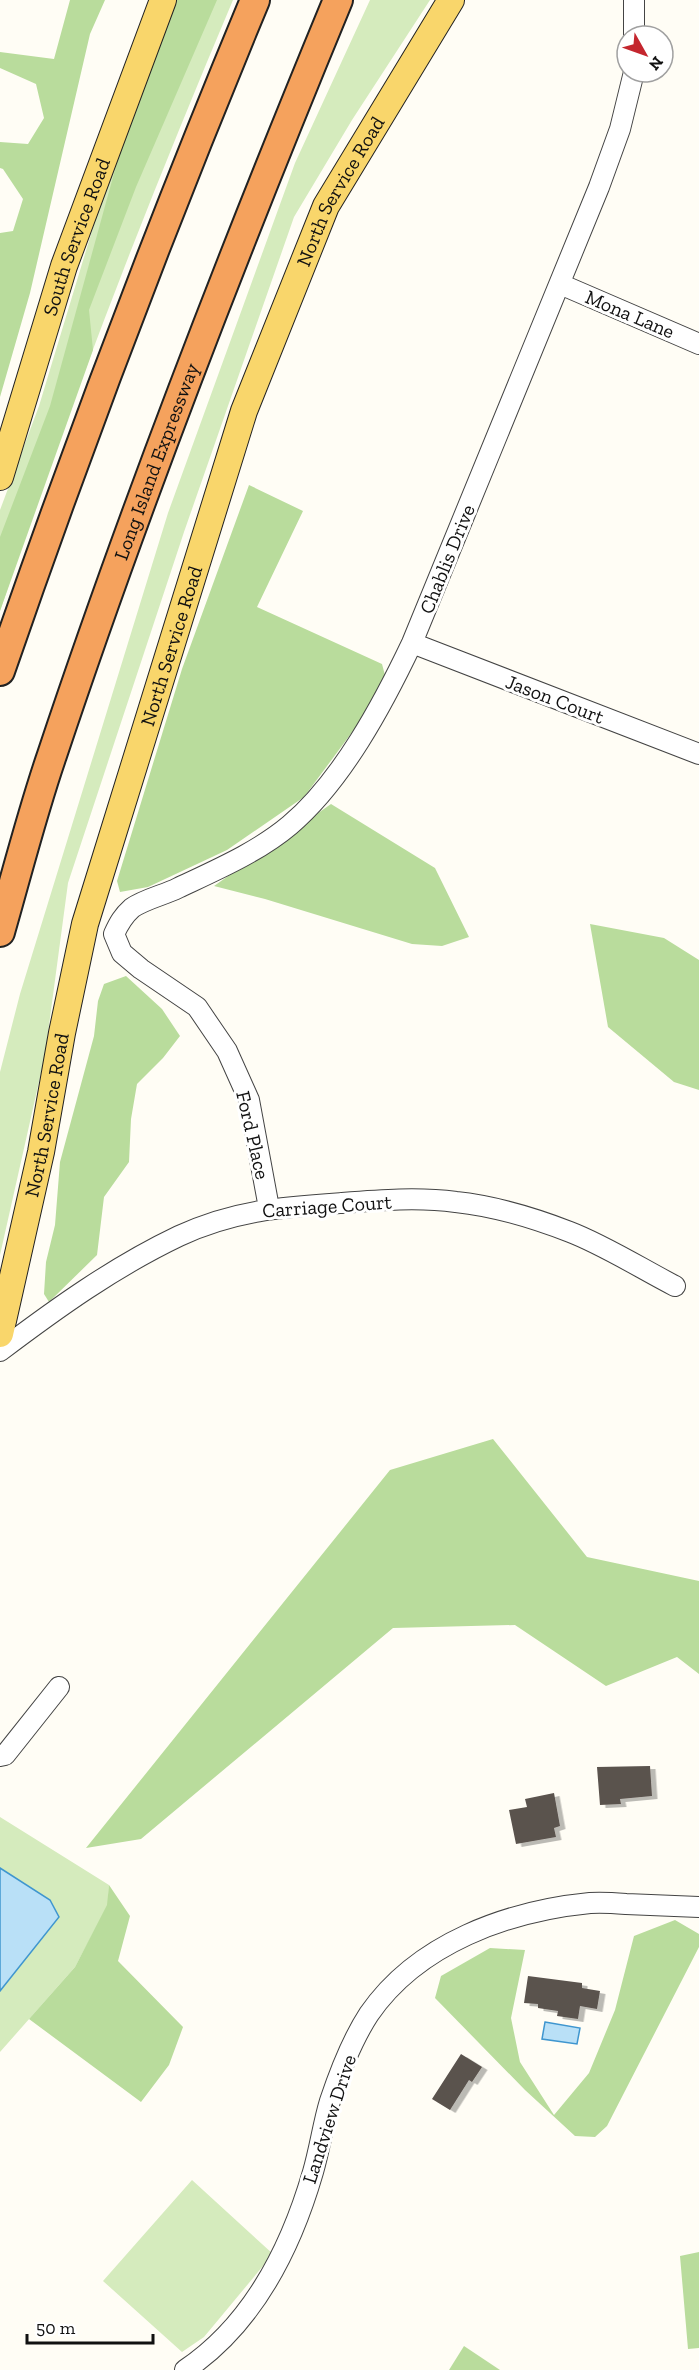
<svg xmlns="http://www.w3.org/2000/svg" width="699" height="2370" font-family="'Zilla Slab',serif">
<defs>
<filter id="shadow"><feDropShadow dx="5.5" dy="3" stdDeviation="0" flood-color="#0004"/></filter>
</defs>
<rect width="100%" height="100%" fill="#fffdf5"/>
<path fill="#d5ebbd" d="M172,0H233C148,201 69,404 0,611V510L39,406L134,92Z
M370,0H430L352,120L294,217L184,532L68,883L45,1055L0,1255V1072L20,994L168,513L295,163Z
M0,1817L109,1885L108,1905L75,1967L0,2052V1991L59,1916L50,1900L0,1868Z
M192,2180L273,2254L204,2337L182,2352L103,2281Z"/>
<path fill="#b9dc9c" d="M70,0H105L90,34L30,293L0,397V233L13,231L23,199L3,169L0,168V142L28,144L44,118L36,84L0,68V52L54,59Z
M174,0H217L136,187L89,310L93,350L0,611V537L50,406L135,97Z
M249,485L303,511L257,607L382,664L386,679L370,708L304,797L227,850L148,887L120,892L117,881L182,669Z
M331,804L435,868L469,937L442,946L412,944L265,899L214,886Z
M590,924L664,938L699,960V1090L674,1082L608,1027Z
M126,976L162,1009L180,1036L163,1058L137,1084L131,1119L129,1162L104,1197L97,1255L49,1302L44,1294L46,1262L55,1225L60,1162L94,1036L98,1001L104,984Z
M493,1439L587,1557L699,1581V1674L677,1657L606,1686L515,1625L393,1628L141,1839L86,1848L390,1470Z
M109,1885L130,1916L118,1961L183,2027L169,2065L141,2102L29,2019L75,1967L107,1905Z
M675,1920L699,1934V1947L607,2126L595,2137L575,2136L525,2090L435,1998L441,1976L490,1948L525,1950L511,2018L520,2062L554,2115L589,2073L615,2010L634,1936Z
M699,2252V2348L688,2349L680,2256Z
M464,2346L500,2370H449Z"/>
<path fill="#b9e0f7" stroke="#3f96cf" stroke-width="1.5" d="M0,1868L50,1900L59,1917L0,1991Z
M545,2022L580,2028L577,2044L542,2039Z"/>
<path fill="#5a524d" filter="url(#shadow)" d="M650,1766L652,1796L620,1799L621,1804L600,1805L597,1767Z
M554,1793L560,1826L554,1828L556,1837L516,1844L509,1810L527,1807L525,1799Z
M528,1976L582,1983V1988L600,1991L597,2009L580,2006L578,2019L557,2016L558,2011L538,2008V2004L524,2003Z
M461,2054L482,2067L472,2082L469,2080L450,2110L432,2099Z"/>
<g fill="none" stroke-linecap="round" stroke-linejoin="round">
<defs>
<path id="minor" d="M634,0V36
M560,284L699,344
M412,643L699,754
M269,1208L249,1100L227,1051L197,1007L141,969L122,953L114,934C119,923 123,916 132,908C145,899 164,895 178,888C216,870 258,852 290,825C342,781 383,704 412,643L599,187L620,129L634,72
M0,1351C57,1308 114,1267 179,1236C235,1210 283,1207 342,1203C380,1200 419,1197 456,1202C494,1206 534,1218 570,1232C604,1245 642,1269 675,1286
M0,1756L5,1755L59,1687
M185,2370C252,2325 291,2248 313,2172C320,2148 323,2124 330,2101C340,2071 352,2040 369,2014C418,1943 508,1911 590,1903C602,1902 614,1903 626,1904C650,1905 675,1906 699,1907"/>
<g id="major">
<path id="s1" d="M0,477L64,266L163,0"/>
<path id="s2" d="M0,1334L41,1152L62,1033L85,924L244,411L326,206L451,0"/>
</g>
<g id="highway">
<path d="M0,671C78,445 163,221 255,0"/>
<path id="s3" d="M0,932C17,873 32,813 52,755C137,500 235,249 338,0"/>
</g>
</defs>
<use href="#minor" stroke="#444" stroke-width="22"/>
<use href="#major" stroke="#222" stroke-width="28"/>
<use href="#highway" stroke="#222" stroke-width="32"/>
<use href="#minor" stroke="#fff" stroke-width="20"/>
<use href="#major" stroke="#f9d66b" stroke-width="26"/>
<use href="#highway" stroke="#f5a25d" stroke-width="28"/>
</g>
<g text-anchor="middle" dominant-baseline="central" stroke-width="6" stroke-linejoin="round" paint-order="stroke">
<g font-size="20" fill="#111" stroke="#fff">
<text stroke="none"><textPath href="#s2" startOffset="1196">North Service Road</textPath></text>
<text stroke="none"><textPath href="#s1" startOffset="252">South Service Road</textPath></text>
<text transform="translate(630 314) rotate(23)">Mona Lane</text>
<text stroke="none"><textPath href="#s3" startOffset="496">Long Island Expressway</textPath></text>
<text transform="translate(447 559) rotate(-68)">Chablis Drive</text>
<text stroke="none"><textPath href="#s2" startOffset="710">North Service Road</textPath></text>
<text transform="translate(555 699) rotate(21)">Jason Court</text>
<text stroke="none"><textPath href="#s2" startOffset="224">North Service Road</textPath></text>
<text transform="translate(253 1135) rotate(77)">Ford Place</text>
<text transform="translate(327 1206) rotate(-4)">Carriage Court</text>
<text transform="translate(329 2119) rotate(-72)">Landview Drive</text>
</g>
</g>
<g transform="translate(645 54) rotate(130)"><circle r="28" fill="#ffffff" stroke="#a0a0a0" stroke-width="1.5"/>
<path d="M0-4.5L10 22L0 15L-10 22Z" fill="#c4262e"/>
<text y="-9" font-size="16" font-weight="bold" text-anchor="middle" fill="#111111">N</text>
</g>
<path d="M27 2334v9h126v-9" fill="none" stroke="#111111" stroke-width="3"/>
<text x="36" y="2334" font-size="18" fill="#111111" stroke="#ffffff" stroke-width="4.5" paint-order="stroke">50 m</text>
</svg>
